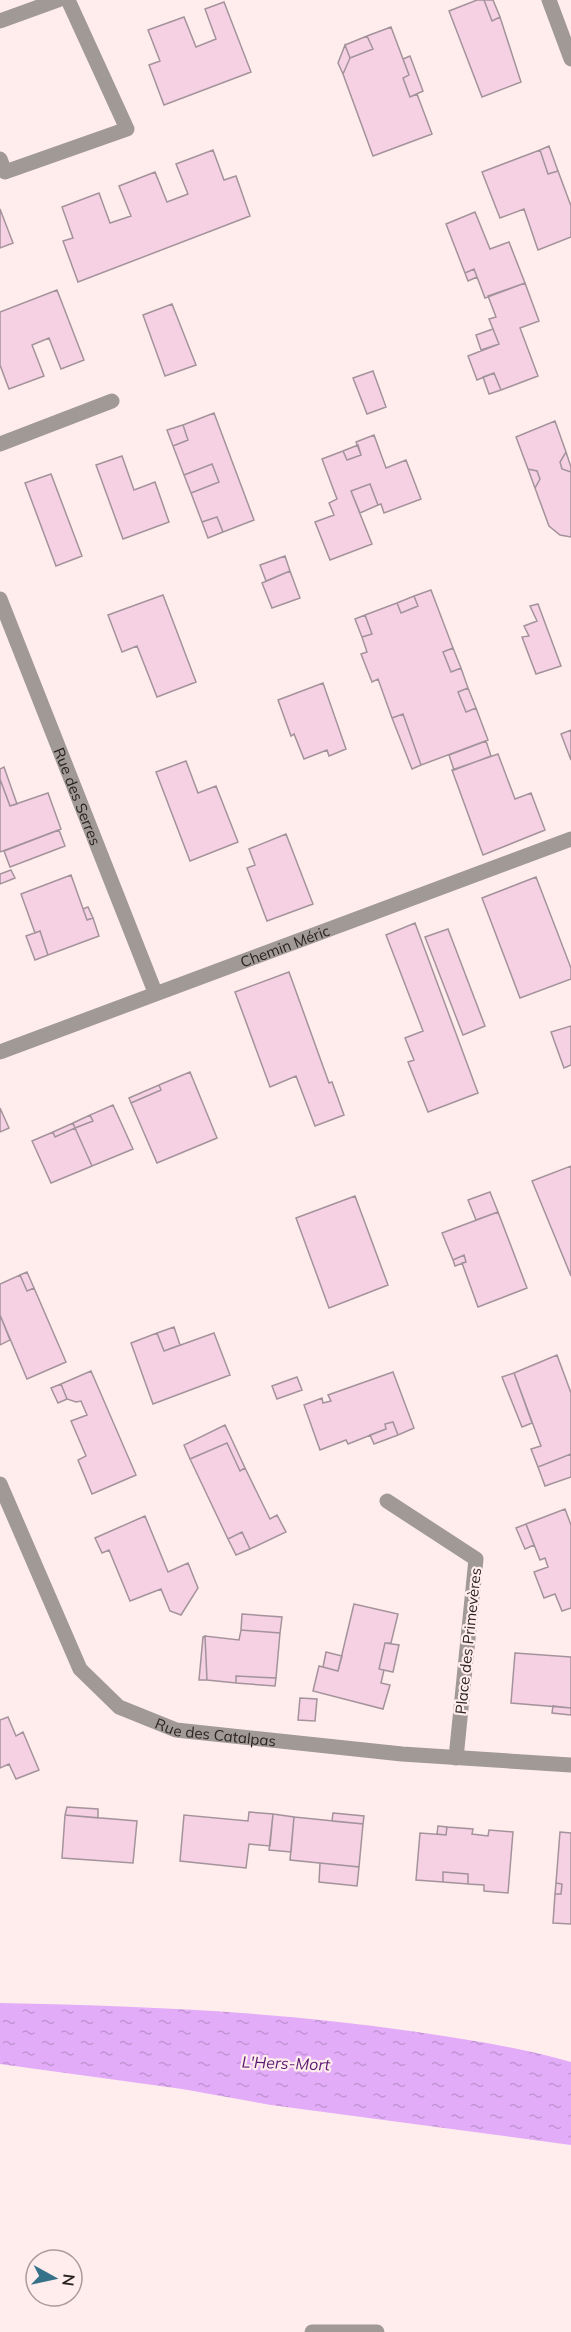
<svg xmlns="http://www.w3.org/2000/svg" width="571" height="2332" font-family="Mulish,sans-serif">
<defs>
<pattern id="water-ripples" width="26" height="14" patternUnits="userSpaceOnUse" patternTransform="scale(1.5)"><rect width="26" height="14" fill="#e2acf8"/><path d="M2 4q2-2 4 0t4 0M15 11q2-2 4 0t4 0" fill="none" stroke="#c294d4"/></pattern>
</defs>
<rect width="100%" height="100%" fill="#ffecec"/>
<path fill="url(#water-ripples)" d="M0,2003C137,2006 274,2011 410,2031C465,2039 518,2047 571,2062V2145L271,2105L182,2089L0,2064Z"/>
<path fill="#f6d1e4" stroke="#a3939b" stroke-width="1.5" d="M477,0H484L492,21L500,17L521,82L482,97L449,11Z
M484,0H493L500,17L492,21Z
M224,2L251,72L164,105L149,65L160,61L148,30L184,17L196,47L216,39L205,9Z
M391,27L409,75L403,78L410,97L417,94L432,134L373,156L343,74L350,58L373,49L367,36Z
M367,36L373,49L350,58L345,45Z
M345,45L350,58L343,74L338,63Z
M410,56L423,91L410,97L403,78L409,75L403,59Z
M549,146L558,171L548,174L540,150Z
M213,150L224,180L236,176L250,216L78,282L63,241L73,238L62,207L99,193L110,223L131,216L119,186L155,172L167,202L188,194L176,164Z
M540,150L548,174L558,171L571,206V237L538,250L524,209L500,218L482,172Z
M0,209L13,243L0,248Z
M475,212L490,249L509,242L525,283L485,298L474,269L465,273L446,224Z
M474,269L477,277L468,281L465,273Z
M525,283L539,321L520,328L538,376L501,390L494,373L477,380L468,356L499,344L489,319L496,317L488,296Z
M57,290L84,360L61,369L49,338L32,345L44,376L9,389L0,365V312Z
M172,304L196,365L165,376L143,315Z
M493,329L499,344L481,350L476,335Z
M373,371L386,407L367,414L353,378Z
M494,373L501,390L489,394L483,377Z
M214,413L254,520L223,532L217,517L202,522L191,493L219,482L212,464L184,475L173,446L188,440L183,425Z
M555,421L566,452L560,462L562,469L571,472V537L560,535L549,526L535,488L540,479L537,471L528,469L516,437Z
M183,425L188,440L173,446L167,430Z
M374,435L386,468L406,460L421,499L384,513L381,504L378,505L370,484L351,491L372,544L330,560L315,522L334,515L329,503L337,499L322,459L343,451L347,460L361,455L356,442Z
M358,445L361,455L347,460L343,451Z
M566,452L571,467V472L562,469L560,462Z
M122,456L134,490L155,482L169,522L123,539L96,465Z
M212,464L219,482L191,493L184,475Z
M528,469L537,471L540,479L535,488Z
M51,474L82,556L56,566L25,483Z
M370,484L378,505L360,513L351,491Z
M217,517L223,532L208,538L202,522Z
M285,556L290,571L266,581L260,565Z
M290,571L300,598L272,608L262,583Z
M431,590L453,648L443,652L451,672L461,668L468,688L458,692L466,712L476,708L488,740L421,765L403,714L392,718L378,679L372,682L361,654L367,652L362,637L372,634L365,615L397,603L401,613L418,606L414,596Z
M163,595L196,682L157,697L137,646L122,652L108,615Z
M414,596L418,606L401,613L397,603Z
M538,604L561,666L536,674L522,637L529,636L524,626L537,621L530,606Z
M365,615L372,634L362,637L355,619Z
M453,648L461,668L451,672L443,652Z
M323,683L346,749L329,756L327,750L304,759L294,734L291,736L278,700Z
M468,688L476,708L466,712L458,692Z
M403,714L421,765L412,769L392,718Z
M571,730V760L561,734Z
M486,741L491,756L454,770L449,755Z
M498,754L515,799L531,793L545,830L483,855L452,770Z
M186,761L198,793L216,786L238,842L190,861L156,772Z
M4,767L17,804L10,806L0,779V769Z
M0,779L10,806L48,793L61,829L0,852Z
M59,830L65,846L10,867L4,851Z
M286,834L313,904L267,921L247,868L255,865L249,849Z
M11,870L15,878L0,884V874Z
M71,875L87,920L93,918L99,936L48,955L40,931L35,933L21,894Z
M536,877L571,968V979L520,998L482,898Z
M88,907L93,918L87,920L83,909Z
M415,923L478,1093L428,1112L408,1062L414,1060L405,1038L423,1031L386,935Z
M448,929L485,1026L463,1035L425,937Z
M40,931L48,955L35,960L26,936Z
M289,972L329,1083L332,1082L344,1115L315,1126L296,1076L270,1087L235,992Z
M571,1026V1065L564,1068L551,1032Z
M190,1072L217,1138L157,1163L131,1103L161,1090L159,1085Z
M159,1085L161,1090L131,1103L129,1098Z
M113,1105L133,1149L92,1166L75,1128L93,1121L90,1115Z
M0,1108L9,1128L0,1132Z
M90,1115L93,1121L75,1128L73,1123Z
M73,1123L75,1128L55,1137L53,1132Z
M75,1128L92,1166L51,1183L32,1141L53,1132L55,1137Z
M571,1166V1276L532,1181Z
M490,1192L498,1212L476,1220L468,1200Z
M355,1196L388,1285L329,1308L296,1218Z
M498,1212L527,1288L478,1307L462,1263L466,1262L464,1255L453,1260L442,1233Z
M464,1255L466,1262L455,1266L453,1260Z
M27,1272L34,1288L27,1291L20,1275Z
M20,1275L27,1291L34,1288L66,1362L27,1379L0,1315V1284Z
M0,1315L10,1340L0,1345Z
M174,1327L180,1345L164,1351L157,1333Z
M157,1333L164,1351L214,1333L230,1375L153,1404L131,1343Z
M557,1355L571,1393V1454L538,1467L531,1449L541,1446L514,1373Z
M91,1371L136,1475L92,1494L78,1460L86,1456L71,1421L87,1415L81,1401L76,1402L67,1399L61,1384Z
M393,1372L414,1428L398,1435L393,1422L385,1424L386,1429L348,1444L346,1440L320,1450L304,1405L322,1398L323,1403L331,1401L328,1395Z
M514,1373L532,1423L522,1427L502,1377Z
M297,1377L302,1390L277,1399L272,1386Z
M61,1384L67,1399L58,1403L51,1388Z
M393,1422L398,1435L374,1444L370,1435L386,1429L385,1424Z
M225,1425L245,1468L240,1471L227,1443L190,1459L184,1445Z
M227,1443L240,1471L245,1468L270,1519L277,1515L286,1532L250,1549L242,1532L228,1539L190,1459Z
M571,1454V1477L545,1486L538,1467Z
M565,1509L571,1525V1608L562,1611L555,1594L544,1598L534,1572L548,1567L545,1558L540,1560L526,1524Z
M145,1516L168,1572L188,1563L198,1588L181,1615L170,1611L161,1589L130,1601L109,1550L102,1553L95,1538Z
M526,1524L534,1545L525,1549L516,1528Z
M242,1532L250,1549L236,1555L228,1539Z
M354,1604L398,1614L391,1643H385L379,1669L384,1670L381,1683L390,1685L383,1709L313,1691L319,1666L338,1671Z
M242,1614L282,1617L280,1633L241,1630Z
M241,1630L280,1633L276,1678L236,1676V1683L207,1680L205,1636L239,1640Z
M205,1636L207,1680H199L203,1637Z
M385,1643L399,1645L393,1672L379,1669Z
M326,1652L342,1656L338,1671L323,1667Z
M515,1653L571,1657V1708L511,1703Z
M236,1676L276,1678L275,1686L236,1683Z
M300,1698L317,1699L315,1721L298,1720Z
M553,1706L571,1708V1715L552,1713Z
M8,1717L16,1736L23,1732L39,1770L16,1779L9,1764L0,1768V1720Z
M67,1807L98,1809V1818L65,1815Z
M249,1812L273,1814L270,1846L249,1844L246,1868L180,1861L184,1815L248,1821Z
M333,1813L364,1816L363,1824L332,1821Z
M273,1814L294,1817L291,1852L269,1850Z
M65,1815L137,1821L133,1863L62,1858Z
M294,1817L363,1824L359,1867L290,1860Z
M438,1826L447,1827L446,1835L437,1834Z
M447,1827L473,1829L472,1834L488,1836L489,1830L513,1832L508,1893L484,1891V1885L468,1884V1874L443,1872V1882L416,1880L420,1833L446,1835Z
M560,1832L571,1833V1924L553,1923L555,1894H561L562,1884L556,1883Z
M320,1863L359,1867L357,1886L319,1882Z
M443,1872L468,1874V1884L443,1882Z
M556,1883L562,1884L561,1894H555Z"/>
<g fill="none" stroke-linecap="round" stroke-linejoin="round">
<path stroke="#a09996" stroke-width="15" d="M312,2332H377"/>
<g stroke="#a09996" stroke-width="15">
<path d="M549,0L571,59"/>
<path d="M0,21L58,0"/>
<path d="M0,159L5,172L127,129L68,0"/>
<path d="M0,444L112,401"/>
<path id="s1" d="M0,599L155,992"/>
<path id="s2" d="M0,1052L571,839"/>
<path id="s3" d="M0,1484L80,1669L119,1707L176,1730L402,1754L571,1765"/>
<path d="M387,1501L476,1559L456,1758"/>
</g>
</g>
<g text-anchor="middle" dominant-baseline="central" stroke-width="4.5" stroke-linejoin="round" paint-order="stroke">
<g font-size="15" fill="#2a2323" stroke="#ffecec">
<text stroke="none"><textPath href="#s1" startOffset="212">Rue des Serres</textPath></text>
<text stroke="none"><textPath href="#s2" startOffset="304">Chemin Méric</textPath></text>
<text transform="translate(468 1641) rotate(-84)">Place des Primevères</text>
<text stroke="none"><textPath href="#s3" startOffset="357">Rue des Catalpas</textPath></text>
</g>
<g font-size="16" font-style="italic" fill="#5b1971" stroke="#ffecec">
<text transform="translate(286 2063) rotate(2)">L'Hers-Mort</text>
</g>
</g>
<g transform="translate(54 2278) rotate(98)"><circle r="28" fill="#ffecec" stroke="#aa9c9c" stroke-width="1.5"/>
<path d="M0-4.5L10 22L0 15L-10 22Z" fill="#357188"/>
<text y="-9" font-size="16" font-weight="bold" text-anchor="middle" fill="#2a2323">N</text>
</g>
</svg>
